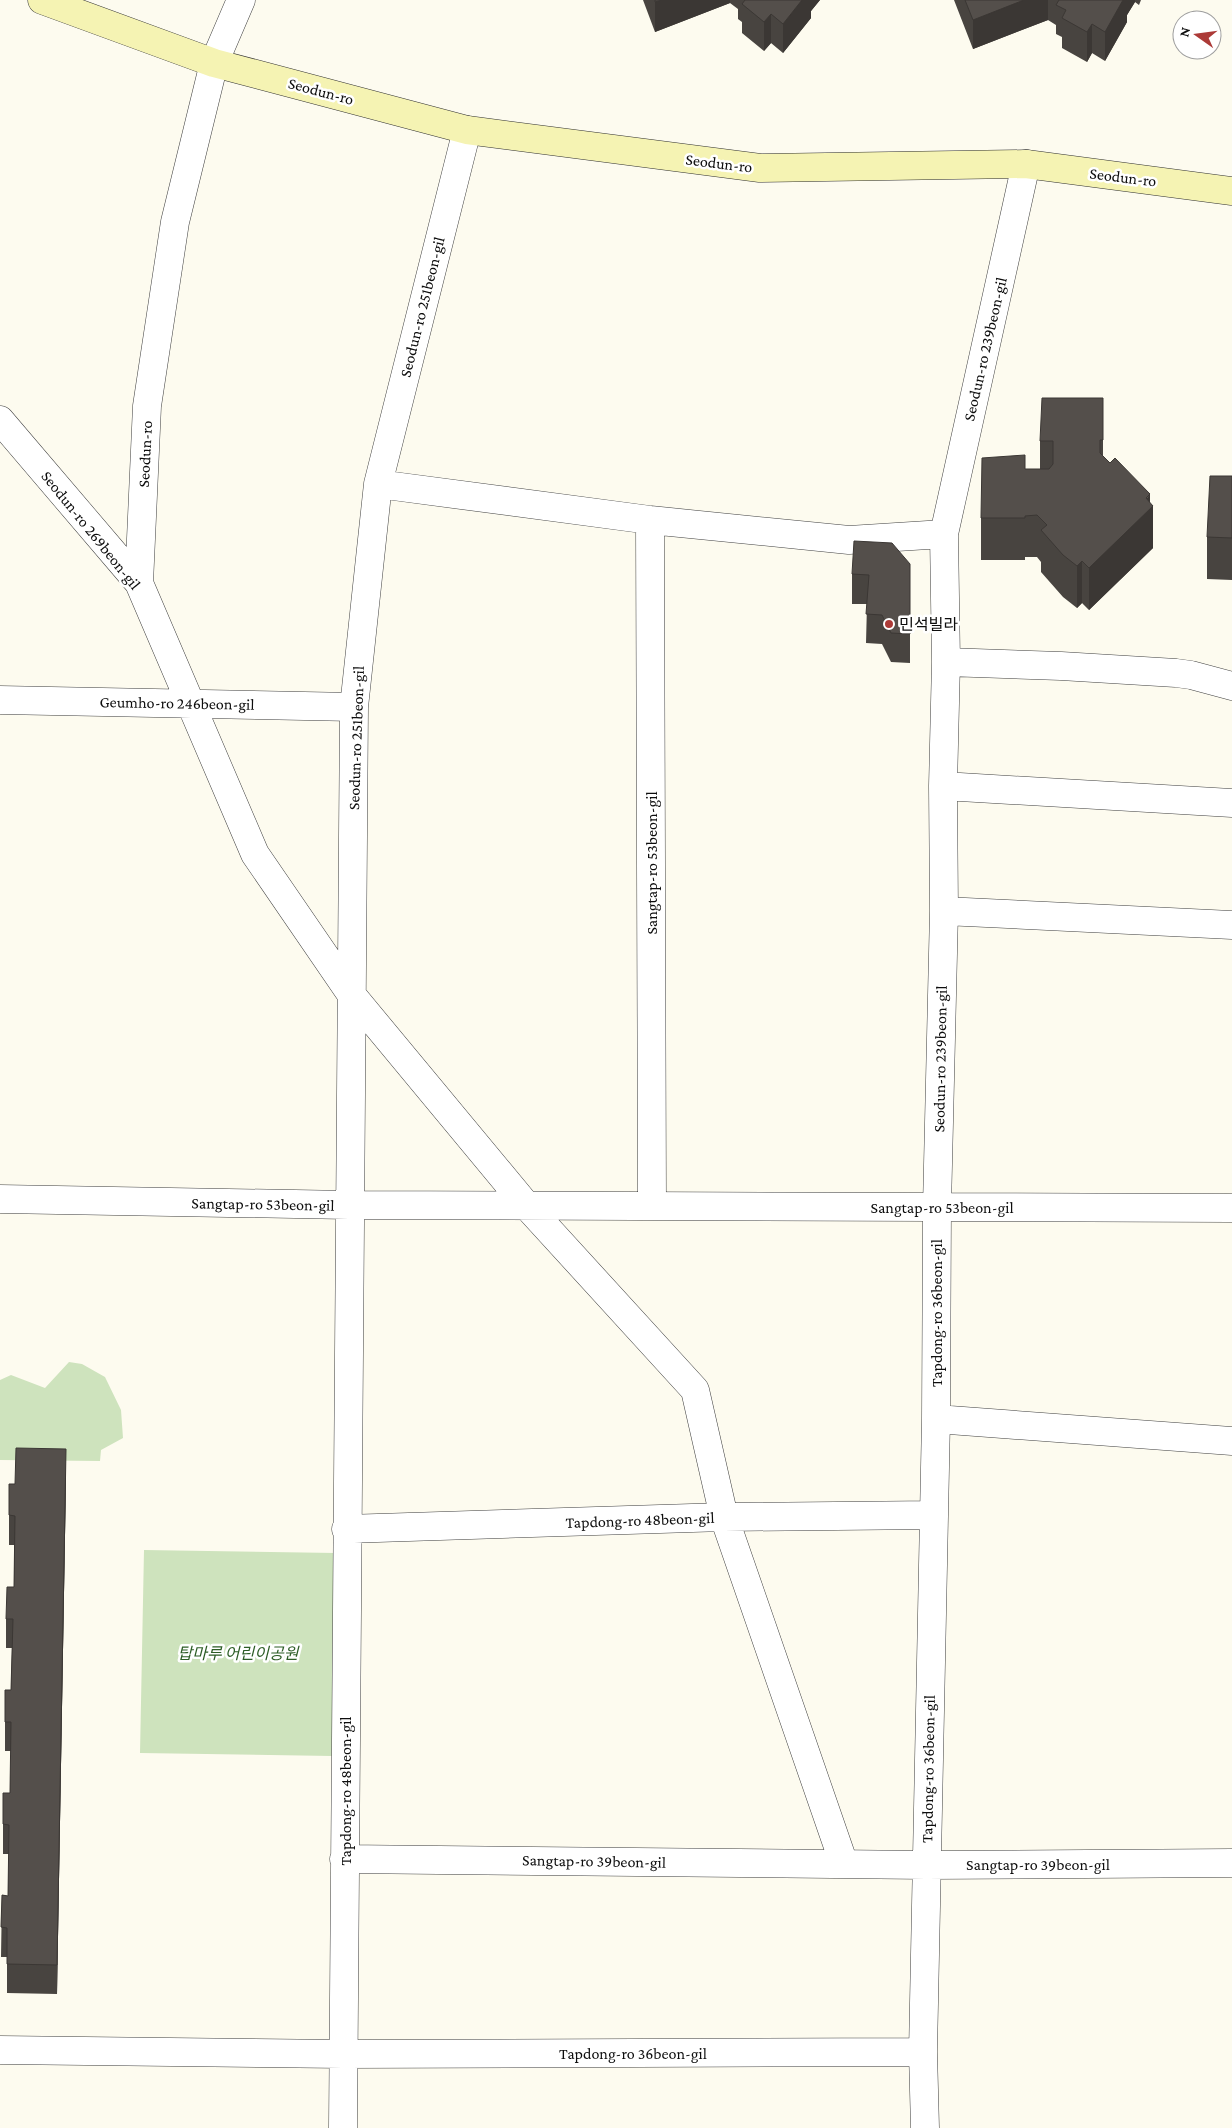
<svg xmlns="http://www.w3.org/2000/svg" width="1232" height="2128" font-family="'Crimson Pro','Noto Sans KR',serif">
<rect width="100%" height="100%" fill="#fdfbef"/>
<path fill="#cee3bd" d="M69,1362L82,1364L105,1377L121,1410L123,1438L101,1450L100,1461L0,1460V1380L11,1375L45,1388Z
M144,1550L336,1553L332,1756L140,1753Z"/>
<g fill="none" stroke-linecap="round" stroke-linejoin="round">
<defs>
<path id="street" d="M0,420L139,583L255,854L351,994L526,1205L695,1390L724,1517L844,1864
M378,484L650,520L849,540L944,534
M650,520L652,1206
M139,583L147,406L175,222L214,63L241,0
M946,662L1061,666L1176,673L1191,675L1232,686
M0,700L354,707
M943,786L1232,803
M944,911L1232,925
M0,1199L349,1205L1232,1208
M936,1419L1232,1441
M346,1529L724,1517L934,1515
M344,1859L926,1865L1232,1863
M0,2050L343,2054L923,2052
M343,2128L354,707L378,484L467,130
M925,2128L923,2052L936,1419L937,1207L944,911L943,786L946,662L944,534L1026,164"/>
<path id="secondary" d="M42,0L214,63L467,130L760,168L1026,164L1232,191"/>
</defs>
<use href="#street" stroke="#404040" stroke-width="29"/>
<use href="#secondary" stroke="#2f2f2f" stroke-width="29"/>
<use href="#street" stroke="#fff" stroke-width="28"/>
<use href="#secondary" stroke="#f5f3b3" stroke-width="28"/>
</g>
<path fill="#484440" d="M643,0H820L811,11V18L783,53L771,43L764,51L742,33V22L738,19V9L730,3L655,32Z
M954,0H1141L1139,5L1135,2L1127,15V22L1105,61L1092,53L1087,62L1062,48V37L1056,34V25L1048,20L973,49Z
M1103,398V456L1150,503L1153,548L1089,610L1082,603L1077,608L1063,597L1041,572V562L1037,557H1025V560H981V518L1025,469H1040V441Z
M1232,476V580L1207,579V537Z
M910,564V663L891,662L882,644L866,643L867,604H852V574Z
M66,1478L57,1994L7,1993V1957H1L2,1895L8,1896L9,1854H3V1793H10L11,1751H5V1722L11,1690L12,1648H6V1619L14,1587V1545H9V1484H15Z"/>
<path fill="#3b3734" d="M662,0H730V3L655,32V2Z
M802,0H820L811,11V18L783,53V24Z
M1024,0H1048V20L973,49V20Z
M1123,0H1135V2L1127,15V22L1105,61V32Z
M771,14V43L764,51V22Z
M1092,24V53L1087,62V32Z
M1150,494V508L1153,506V548L1089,610V568Z
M1082,561V603L1077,608V566Z
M66,1449V1478L57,1994V1965Z"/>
<path fill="#544f4b" stroke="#3b3734" d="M655,0H662L655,2Z
M745,0H802L783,24L771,14L764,22L742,4Z
M965,0H1024L973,20Z
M1059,0H1123L1105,32L1092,24L1087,32L1062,18L1066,10L1056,5Z
M1042,398H1103V440H1100V453L1110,463L1115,458L1150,494L1146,498L1153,506L1089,568L1082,561L1077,566L1063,555L1041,530L1047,525L1037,515L1025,516V518H981L982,458L1025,455V469H1049L1053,464V441H1040Z
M1210,476H1232V538L1207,537Z
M854,541L892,543L910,564V634L891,633L882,615L866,614L869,575L852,574Z
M16,1448L66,1449L57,1965L7,1964V1928L1,1927L2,1895L8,1896L9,1825L3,1824V1793H10L11,1722H5V1690H11L13,1619H6L7,1587H14L15,1516L9,1515V1484H15Z"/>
<circle fill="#ac3a37" stroke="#fff" stroke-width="2" cx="889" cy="624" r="5"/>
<g text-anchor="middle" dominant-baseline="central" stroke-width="5" stroke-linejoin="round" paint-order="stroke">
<g font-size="16" fill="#0d0d0d" stroke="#fff">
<text transform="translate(321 91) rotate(15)">Seodun-ro</text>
<text transform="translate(719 163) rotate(7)">Seodun-ro</text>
<text transform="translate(1123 177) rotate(7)">Seodun-ro</text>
<text transform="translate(422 307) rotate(-76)">Seodun-ro 251beon-gil</text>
<text transform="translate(985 349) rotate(-77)">Seodun-ro 239beon-gil</text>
<text transform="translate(145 454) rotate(-87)">Seodun-ro</text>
<text transform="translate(91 530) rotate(51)">Seodun-ro 269beon-gil</text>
<text transform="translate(177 703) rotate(1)">Geumho-ro 246beon-gil</text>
<text transform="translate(356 738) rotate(-88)">Seodun-ro 251beon-gil</text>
<text transform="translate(651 863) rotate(-90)">Sangtap-ro 53beon-gil</text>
<text transform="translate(940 1059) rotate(-89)">Seodun-ro 239beon-gil</text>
<text transform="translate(263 1204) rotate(1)">Sangtap-ro 53beon-gil</text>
<text x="942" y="1207">Sangtap-ro 53beon-gil</text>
<text transform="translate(936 1313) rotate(-90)">Tapdong-ro 36beon-gil</text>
<text transform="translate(640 1520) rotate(-2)">Tapdong-ro 48beon-gil</text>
<text transform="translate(928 1769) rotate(-89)">Tapdong-ro 36beon-gil</text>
<text transform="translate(345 1791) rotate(-90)">Tapdong-ro 48beon-gil</text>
<text transform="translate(594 1861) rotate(1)">Sangtap-ro 39beon-gil</text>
<text x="1038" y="1864">Sangtap-ro 39beon-gil</text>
<text x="633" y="2053">Tapdong-ro 36beon-gil</text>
</g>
<g font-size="16" fill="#0d0d0d" stroke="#fff" text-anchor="start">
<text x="899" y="624">민석빌라</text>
</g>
<g font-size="16" font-style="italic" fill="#2d5d26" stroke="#fff">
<text x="238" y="1653">탑마루 어린이공원</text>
</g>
</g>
<g transform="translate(1197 35) rotate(284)"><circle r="24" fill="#ffffff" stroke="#9e9e9e"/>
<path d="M0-4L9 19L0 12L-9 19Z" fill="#ac3a37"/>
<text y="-8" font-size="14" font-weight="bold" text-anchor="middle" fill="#0d0d0d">N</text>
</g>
</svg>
